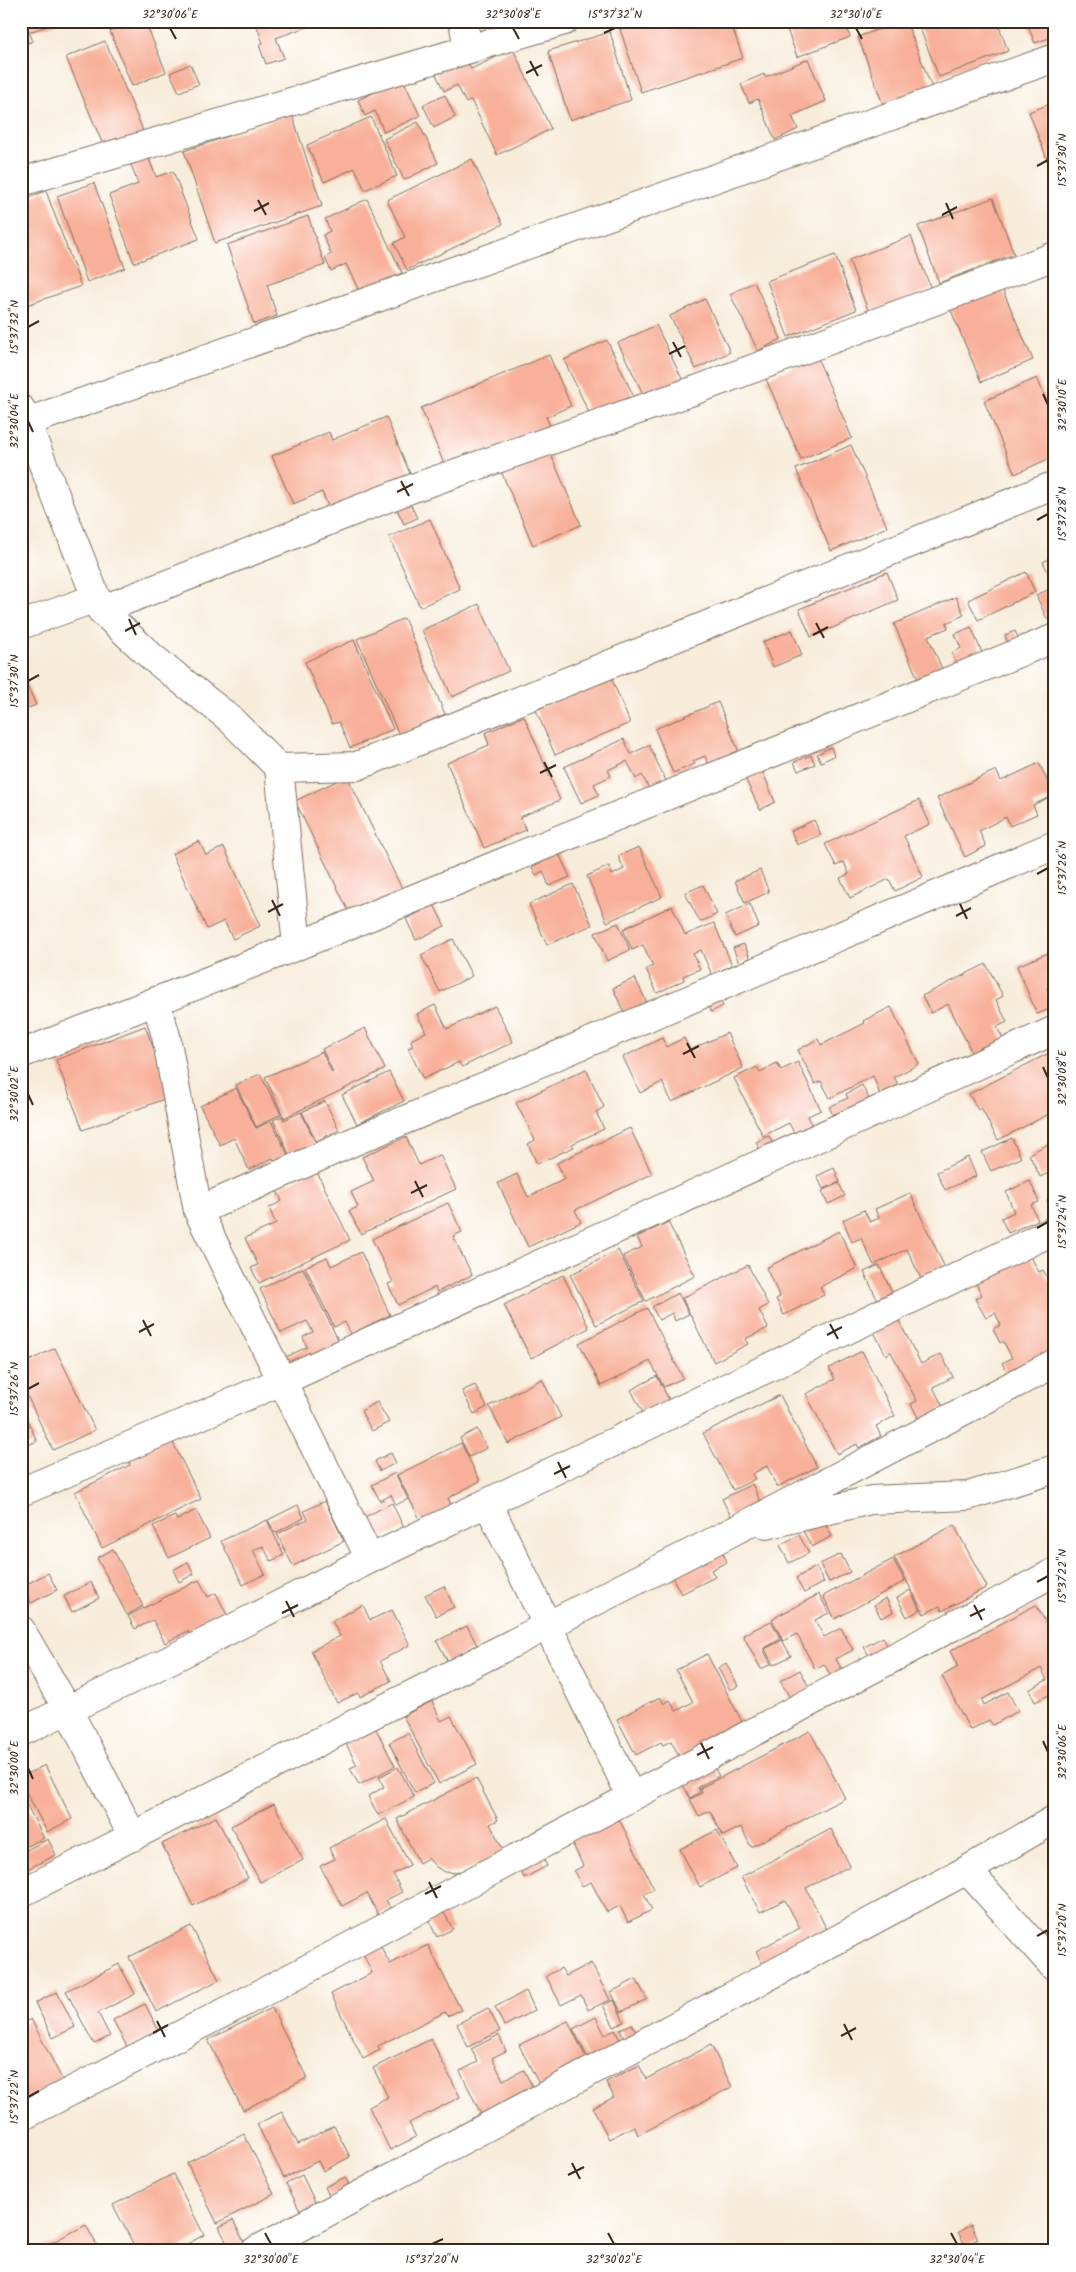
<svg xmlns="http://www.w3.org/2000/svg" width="1076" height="2272" font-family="Kalam,sans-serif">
<rect width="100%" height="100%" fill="#fff"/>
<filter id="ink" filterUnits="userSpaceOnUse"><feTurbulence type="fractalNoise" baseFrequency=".02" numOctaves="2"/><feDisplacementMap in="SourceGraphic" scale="10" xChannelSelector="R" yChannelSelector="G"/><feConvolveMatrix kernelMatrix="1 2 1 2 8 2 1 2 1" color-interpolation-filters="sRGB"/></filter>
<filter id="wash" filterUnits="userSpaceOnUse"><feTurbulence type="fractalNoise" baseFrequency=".0096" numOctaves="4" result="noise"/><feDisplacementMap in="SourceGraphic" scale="20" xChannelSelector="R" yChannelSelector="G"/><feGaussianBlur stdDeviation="1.12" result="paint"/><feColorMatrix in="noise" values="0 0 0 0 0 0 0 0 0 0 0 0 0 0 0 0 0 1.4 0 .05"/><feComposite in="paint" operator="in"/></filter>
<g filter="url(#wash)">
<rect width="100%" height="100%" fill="#f7ecda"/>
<g id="blocks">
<path fill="#f8b09a" d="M21,21H56L57,23L29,32L33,41L21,45Z
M135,21H145L166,72L132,86L110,31Z
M255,21H323L276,38L284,58L266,64L259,45L263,43Z
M641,21H730L743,58L641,92L620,29Z
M784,21H844L850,37L797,57Z
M900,21H906L932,88L884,107L858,37Z
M932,21H997L1008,51L939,77L919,26Z
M1026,21H1055V36L1035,43Z
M610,32L631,100L570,120L548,51Z
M105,41L145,135L106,152L66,57Z
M513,49L551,129L497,155L471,100L466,103L457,85L444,91L435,72L464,57L471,69Z
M808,59L826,101L792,116L798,129L775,140L758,99L749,103L741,84L764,74L765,77Z
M190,64L199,84L179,92L170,73Z
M403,79L420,116L384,132L375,111L365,116L358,100Z
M445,95L455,117L434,128L423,105Z
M1055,102V166L1050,167L1029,112Z
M292,114L322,206L215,243L184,151Z
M371,117L397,176L365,190L355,168L324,182L307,145Z
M418,122L438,163L404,180L384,139Z
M148,156L156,177L173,171L199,239L134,263L109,195L138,184L130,162Z
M472,159L503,224L407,270L394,243L405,237L387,200Z
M94,183L125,268L87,282L57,196Z
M46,191L81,286L21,307V200Z
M993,198L1014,254L939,283L918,226Z
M367,199L402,273L360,293L346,264L331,271L325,258L331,254L323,235L330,231L325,219Z
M308,216L325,265L267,285L277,316L254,324L227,245Z
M911,236L931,289L869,313L849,260Z
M835,255L856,310L788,337L767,281Z
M754,282L781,339L758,351L730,294Z
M1001,286L1033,360L981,382L950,308Z
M705,299L730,352L696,369L670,316Z
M656,325L684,383L646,400L618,343Z
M607,340L635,399L592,419L564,360Z
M549,355L571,406L546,417L551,428L447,471L421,408Z
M817,357L852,438L801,459L766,379Z
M1037,378L1055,420V456L1015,474L984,401Z
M386,417L411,476L330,511L322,492L293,504L272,456L329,432L332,440Z
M851,445L887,527L831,551L796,469Z
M548,448L581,525L533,545L500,469Z
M407,497L417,518L404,524L394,503Z
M430,519L460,589L420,607L389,537Z
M1055,556V586L1043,562Z
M887,572L898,600L811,637L799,609Z
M1026,572L1035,592L978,620L968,600Z
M1055,587V616L1047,619L1036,595Z
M956,597L964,615L946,623L948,628L928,636L942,669L918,679L894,624Z
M479,604L509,671L452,697L422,630Z
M404,618L445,714L399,735L357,639Z
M971,627L983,655L957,666L952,653L961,648L955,634Z
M792,630L802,655L773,667L763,642Z
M1015,631L1021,643L1010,648L1005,635Z
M354,640L393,729L350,748L339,722L332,724L305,662Z
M21,671L36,705L21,711Z
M611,677L630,723L555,755L536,710Z
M718,702L739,752L709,765L705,756L693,761L695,764L673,773L655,729Z
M524,716L560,800L520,817L526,830L484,848L447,763L489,745L485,733Z
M624,739L631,754L649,745L667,783L650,791L642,775L636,779L627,761L608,770L611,776L594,784L599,795L581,803L564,767Z
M831,747L834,756L821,762L817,754Z
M811,755L815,764L798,771L794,762Z
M1039,763L1054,795L1033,805L1037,814L1010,826L1006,817L979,831L986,846L965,857L937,798L996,770L1001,781Z
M761,768L775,802L760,810L744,776Z
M347,776L403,891L351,916L295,801Z
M919,800L930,824L904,836L923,877L895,891L889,879L850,898L840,878L849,874L844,862L836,866L825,844Z
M814,820L821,835L797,845L791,831Z
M199,841L206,855L224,847L260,926L233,939L224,921L207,929L172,854Z
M639,847L662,897L607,922L587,876L609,866L612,875L624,869L618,856Z
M556,848L570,877L549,886L543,871L536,875L529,861Z
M760,870L769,892L745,903L735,881Z
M573,884L592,925L547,945L529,904Z
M703,885L717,914L700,922L685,893Z
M750,904L759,926L735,937L725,915Z
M434,905L445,926L416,940L406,919Z
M672,906L685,935L714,923L732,965L712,975L701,950L693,954L700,969L683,976L684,980L657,993L646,969L653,966L643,945L632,950L623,929Z
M618,923L630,950L607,961L595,933Z
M453,939L472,976L440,992L421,955Z
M744,944L750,958L739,963L733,948Z
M1055,950V984L1047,988L1055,1007L1037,1014L1017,966Z
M986,964L1003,996L996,1000L1007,1022L997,1027L1007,1047L973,1055L948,1004L931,1013L922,996Z
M635,978L647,1003L624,1013L613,988Z
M715,991L723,1006L711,1012L703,996Z
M435,1005L447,1029L495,1006L513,1042L462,1067L459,1062L423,1079L408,1048L413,1046L411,1040L426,1032L417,1014Z
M891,1007L919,1064L894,1077L904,1095L884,1105L873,1076L830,1098L821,1081L815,1084L798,1050L818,1039L821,1045L865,1023L863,1021Z
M145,1026L172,1096L83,1130L56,1060Z
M365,1028L385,1069L284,1118L265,1077L322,1052L332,1073L333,1072L322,1049Z
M727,1033L743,1068L672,1102L662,1082L640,1093L623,1057L662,1038L666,1047L684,1038L690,1050Z
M1055,1050V1111L998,1140L981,1108L978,1110L969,1094Z
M798,1062L821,1110L808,1116L816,1133L798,1141L789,1123L763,1136L734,1078L757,1067L760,1072L777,1063L781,1070Z
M586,1069L604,1107L596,1112L604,1129L572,1144L574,1147L537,1164L528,1144L535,1140L516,1103Z
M389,1072L404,1101L357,1124L342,1095Z
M260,1074L281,1114L256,1127L236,1085Z
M862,1085L872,1105L837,1123L829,1107L848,1098L846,1094Z
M236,1088L256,1128L271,1121L289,1157L275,1163L273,1158L249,1170L234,1138L220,1145L200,1106Z
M325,1101L339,1130L316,1141L302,1112Z
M301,1112L316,1143L290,1156L273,1120L282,1116L284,1120Z
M630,1128L652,1174L575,1210L581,1222L528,1247L498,1183L517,1174L528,1197L565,1179L557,1163Z
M769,1136L776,1151L763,1157L756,1142Z
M406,1137L419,1165L440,1155L456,1189L361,1234L349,1211L358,1207L351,1192L374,1181L362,1157Z
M1012,1138L1021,1158L991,1171L982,1152Z
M1052,1142L1055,1148V1170L1040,1177L1029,1154Z
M968,1157L976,1176L945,1190L937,1172Z
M834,1168L840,1182L823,1189L817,1176Z
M316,1170L350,1240L259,1283L251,1268L258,1265L245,1238L276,1224L269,1208L282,1201L276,1189Z
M1030,1181L1039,1202L1031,1205L1038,1220L1008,1233L1001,1218L1014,1212L1006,1192Z
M839,1183L845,1196L828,1204L822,1191Z
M910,1193L945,1268L921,1279L907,1249L874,1265L861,1238L852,1242L843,1220L864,1210L870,1222L879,1218L875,1209Z
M1055,1196V1207L1051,1209L1047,1200Z
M448,1203L462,1232L453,1236L472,1275L437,1292L435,1287L398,1305L388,1284L393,1282L372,1239Z
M668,1222L695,1276L646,1301L623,1256L642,1247L637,1237Z
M839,1231L857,1268L820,1287L824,1295L784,1315L776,1299L780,1297L766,1268Z
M1026,1248L1039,1272L1043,1270L1055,1291V1299L1052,1301L1055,1305V1357L1011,1380L1002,1363L1012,1358L1003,1341L1000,1343L993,1329L1001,1325L995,1313L986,1318L975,1299L982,1295L972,1276Z
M618,1250L644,1301L596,1325L570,1275Z
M361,1252L390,1315L351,1334L345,1322L334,1327L305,1267L327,1257L331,1266Z
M748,1265L768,1305L759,1310L768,1328L745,1339L748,1344L714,1362L682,1298Z
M879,1265L892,1292L877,1299L864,1272Z
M303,1268L342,1348L293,1372L286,1357L307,1347L303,1337L313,1332L307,1321L281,1333L260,1289Z
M563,1275L589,1328L531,1358L504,1305Z
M678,1293L689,1314L675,1321L672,1313L659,1320L652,1307Z
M647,1308L683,1378L664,1387L650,1361L601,1386L579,1343Z
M896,1315L921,1364L941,1354L953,1377L933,1387L943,1407L923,1427L911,1404L917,1401L891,1352L886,1355L872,1328Z
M55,1348L95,1430L53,1450L21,1383V1365Z
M862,1351L895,1416L876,1426L881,1436L859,1448L857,1444L837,1454L806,1394L835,1379L829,1368Z
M657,1376L669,1400L643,1413L631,1390Z
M542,1379L561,1417L508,1444L489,1406Z
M475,1385L487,1407L474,1414L462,1391Z
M780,1395L817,1467L777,1487L767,1466L752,1474L755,1479L733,1490L703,1433Z
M377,1402L389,1422L372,1431L361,1411Z
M21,1407L37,1441L21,1448Z
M477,1429L487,1448L469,1457L460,1438Z
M169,1435L201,1499L102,1548L75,1492L130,1465L127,1457Z
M461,1443L480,1481L448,1498L452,1507L422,1523L397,1475Z
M391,1453L396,1463L380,1471L375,1461Z
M395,1473L408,1499L396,1505L391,1495L380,1501L372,1485Z
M752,1484L764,1509L735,1524L722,1499Z
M325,1501L344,1541L293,1566L277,1534L308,1519L304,1511Z
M392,1503L404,1528L372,1544L359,1520Z
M298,1505L304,1518L275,1533L268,1520Z
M196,1510L210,1538L169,1558L153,1526L175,1516L177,1520Z
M267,1520L284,1555L271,1561L263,1546L253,1550L265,1574L243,1585L221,1541Z
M823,1520L832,1536L812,1547L803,1531Z
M954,1525L987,1587L942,1611L940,1606L924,1614L894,1557Z
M799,1535L809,1553L789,1563L780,1545Z
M720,1546L727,1562L711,1570L715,1577L681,1594L669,1571Z
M113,1549L143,1606L127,1615L97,1558Z
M841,1554L850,1572L829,1582L820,1564Z
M893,1559L905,1581L835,1619L823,1596Z
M188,1562L194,1574L179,1582L173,1570Z
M816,1567L824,1582L804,1593L796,1578Z
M48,1573L57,1590L31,1603L23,1586Z
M199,1580L208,1597L216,1593L229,1619L191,1638L188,1631L165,1643L153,1620L135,1629L128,1616Z
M91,1582L99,1598L72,1612L64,1596Z
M444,1586L454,1607L436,1616L425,1595Z
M910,1590L920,1610L907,1617L897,1598Z
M819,1594L829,1613L815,1620L824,1637L841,1628L853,1650L836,1659L845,1675L834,1681L824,1664L815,1669L797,1634L783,1641L772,1619Z
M886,1598L893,1612L881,1618L874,1605Z
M363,1605L370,1620L392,1610L410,1645L380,1661L391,1681L360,1697L358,1693L337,1703L311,1651L340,1636L332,1621Z
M1036,1605L1055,1639V1692L1035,1702L1029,1690L1047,1680L1041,1668L981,1700L984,1705L1008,1692L1018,1711L993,1725L989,1720L970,1730L942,1676L958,1667L950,1651Z
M771,1621L781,1639L763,1649L771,1664L761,1669L743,1635Z
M467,1626L478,1647L448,1662L437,1641Z
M883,1637L889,1649L871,1659L864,1647Z
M782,1640L791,1656L773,1665L765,1649Z
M707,1654L743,1724L684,1765L671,1741L663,1745L661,1742L636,1755L617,1719L660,1697L664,1704L670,1700L676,1711L693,1702L676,1670Z
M726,1663L738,1686L730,1690L718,1668Z
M800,1670L810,1689L791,1699L780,1681Z
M432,1701L441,1721L451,1716L477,1764L439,1784L403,1716Z
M375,1727L395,1766L359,1785L350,1768L357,1765L345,1742Z
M810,1731L845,1798L751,1847L741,1827L723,1836L710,1811L699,1816L690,1799L702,1793L700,1788Z
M408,1733L434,1783L415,1793L389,1743Z
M709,1758L719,1776L698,1787L700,1792L690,1798L678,1775Z
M45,1765L72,1819L47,1832L21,1782V1777Z
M398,1767L414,1797L378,1815L368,1796L384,1787L379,1777Z
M476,1778L498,1820L490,1824L506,1855L456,1873L445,1872L436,1867L428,1858L419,1863L397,1819Z
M21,1794L44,1838L21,1849Z
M274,1804L303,1860L260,1882L231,1826Z
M617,1815L654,1889L644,1894L652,1910L628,1922L620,1906L607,1912L591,1882L582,1886L574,1871L583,1866L570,1838Z
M216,1817L248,1878L193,1906L162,1844Z
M386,1819L410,1865L393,1874L402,1892L386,1900L391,1908L378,1915L367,1893L342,1906L320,1866L335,1859L329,1848Z
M831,1829L850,1866L806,1888L829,1934L764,1967L756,1951L800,1928L785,1900L760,1912L741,1877Z
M717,1830L737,1868L700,1887L680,1849Z
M48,1839L56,1855L21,1872V1853Z
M540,1852L547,1866L524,1878L517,1863Z
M442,1909L453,1929L437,1937L427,1917Z
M191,1926L219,1980L156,2012L129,1957Z
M1055,1926V1945L1050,1948L1043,1932Z
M380,1945L390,1964L428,1945L461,2010L447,2016L445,2012L378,2046L380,2050L363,2059L331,1994L372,1973L363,1954Z
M591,1963L610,2000L588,2010L581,1995L561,2005L546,1976L561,1968L566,1976Z
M119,1964L135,1994L98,2013L110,2036L94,2044L66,1991Z
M636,1979L647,1999L621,2012L611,1992Z
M526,1991L535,2010L504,2026L495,2007Z
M57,1992L75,2027L53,2038L35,2003Z
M614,2000L624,2022L614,2027L603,2005Z
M145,2004L159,2031L127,2047L113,2020Z
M272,2008L307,2078L243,2110L208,2040Z
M488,2008L500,2031L468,2047L457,2024Z
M596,2017L605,2035L615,2030L623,2046L590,2062L573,2029Z
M31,2019L63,2081L24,2100L21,2094V2024Z
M568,2021L589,2064L541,2088L519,2045Z
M632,2024L640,2039L628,2045L620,2029Z
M499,2035L506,2051L492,2058L503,2080L524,2070L536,2094L484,2120L460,2071L478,2062L471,2049Z
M431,2039L460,2097L409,2123L416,2137L390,2150L369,2107L388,2097L373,2068Z
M711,2045L732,2087L638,2135L634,2126L609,2139L593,2108L614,2097L606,2082L639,2065L646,2079Z
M282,2112L298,2144L334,2126L350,2157L323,2171L318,2161L284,2178L257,2124Z
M244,2134L274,2194L217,2223L187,2163Z
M173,2174L204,2235L174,2251H137L113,2205Z
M302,2175L317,2206L301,2213L286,2183Z
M345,2177L350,2187L330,2197L325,2187Z
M233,2220L245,2244L231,2251L219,2227Z
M86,2225L100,2251H36L45,2246Z
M971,2225L978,2239L965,2245L958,2232Z"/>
</g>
</g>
<g filter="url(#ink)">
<use href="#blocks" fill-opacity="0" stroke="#7d6e60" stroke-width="1"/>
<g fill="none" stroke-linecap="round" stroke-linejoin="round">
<defs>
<path id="street" d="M463,21L468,48
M21,182L564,21
M21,409L101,610L153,658L229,718L279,768L297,946
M27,422L1055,58
M101,610L413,488L693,391L1055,256
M21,625L96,598
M279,768L357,766L1055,485
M156,1001L166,1036L198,1211L370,1559
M21,1054L297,946L1055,638
M198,1211L355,1141L1055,845
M21,1492L282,1381L1055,1030
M488,1504L631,1796
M767,1525L871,1500L968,1496L1055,1469
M21,1630L68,1710L133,1837
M21,1732L134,1678L370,1559L1055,1230
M967,1870L1055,1968
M21,1893L726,1535L1055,1363
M21,2117L260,1994L1055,1572
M255,2251L967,1870L1055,1819"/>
</defs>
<use href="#street" stroke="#7d6e60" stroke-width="30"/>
<use href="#street" stroke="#fff" stroke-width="28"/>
</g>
</g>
<path fill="none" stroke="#3b2a1e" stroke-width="2" d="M170,28L176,39M513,28L519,39M856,28L862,39M604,33L615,28M530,61L538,76M526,73L542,65M1037,166L1048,160M258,200L266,215M946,203L953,219M254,211L269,203M942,215L957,207M28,327L39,321M673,342L681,357M669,354L685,346M1043,394L1048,405M28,421L33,432M401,481L409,496M397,492L413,484M1037,520L1048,514M129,619L136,635M816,623L824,638M125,631L140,623M813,635L828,627M28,681L39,675M544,762L552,777M540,773L556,765M1037,874L1048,868M272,900L280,916M960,904L967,919M268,912L283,904M956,916L971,908M687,1043L695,1058M683,1054L699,1046M1043,1067L1048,1078M28,1094L33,1105M415,1181L423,1197M411,1193L427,1185M1037,1228L1048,1222M143,1320L151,1336M830,1324L838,1339M139,1332L154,1324M827,1335L842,1327M28,1389L39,1383M558,1462L566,1478M554,1474L570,1466M1037,1582L1048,1576M286,1601L294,1617M974,1605L982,1620M282,1613L298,1605M970,1616L985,1609M1043,1741L1048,1752M701,1743L709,1759M697,1755L713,1747M28,1768L33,1779M429,1882L437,1898M425,1894L441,1886M1037,1936L1048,1930M157,2021L165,2037M844,2024L852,2040M153,2033L168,2025M841,2036L856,2028M28,2097L39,2091M572,2163L580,2179M568,2175L584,2167M265,2233L271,2244M608,2233L614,2244M951,2233L957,2244M432,2244L443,2239"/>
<rect width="1076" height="2272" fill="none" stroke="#fff" stroke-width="55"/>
<rect x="28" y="28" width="1020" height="2216" fill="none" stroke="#3b2a1e" stroke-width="2"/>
<g font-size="12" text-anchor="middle" fill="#3b2a1e">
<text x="170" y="18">32°30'06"E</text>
<text x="513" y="18">32°30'08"E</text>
<text x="615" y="18">15°37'32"N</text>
<text x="856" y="18">32°30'10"E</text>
<text transform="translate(1062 160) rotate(-90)" y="4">15°37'30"N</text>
<text transform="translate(14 327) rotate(-90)" y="4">15°37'32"N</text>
<text transform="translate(1062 405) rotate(-90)" y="4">32°30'10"E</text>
<text transform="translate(14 421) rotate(-90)" y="4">32°30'04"E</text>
<text transform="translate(1062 514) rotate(-90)" y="4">15°37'28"N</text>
<text transform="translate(14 681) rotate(-90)" y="4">15°37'30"N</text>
<text transform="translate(1062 868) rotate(-90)" y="4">15°37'26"N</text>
<text transform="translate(1062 1078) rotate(-90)" y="4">32°30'08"E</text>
<text transform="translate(14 1094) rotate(-90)" y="4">32°30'02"E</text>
<text transform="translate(1062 1222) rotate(-90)" y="4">15°37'24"N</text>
<text transform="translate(14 1389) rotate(-90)" y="4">15°37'26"N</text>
<text transform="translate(1062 1576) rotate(-90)" y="4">15°37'22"N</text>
<text transform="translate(1062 1752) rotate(-90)" y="4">32°30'06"E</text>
<text transform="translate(14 1768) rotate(-90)" y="4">32°30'00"E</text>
<text transform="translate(1062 1930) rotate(-90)" y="4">15°37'20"N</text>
<text transform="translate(14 2097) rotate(-90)" y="4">15°37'22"N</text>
<text x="271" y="2263">32°30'00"E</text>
<text x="432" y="2263">15°37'20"N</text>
<text x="614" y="2263">32°30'02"E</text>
<text x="957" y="2263">32°30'04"E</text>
</g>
</svg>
